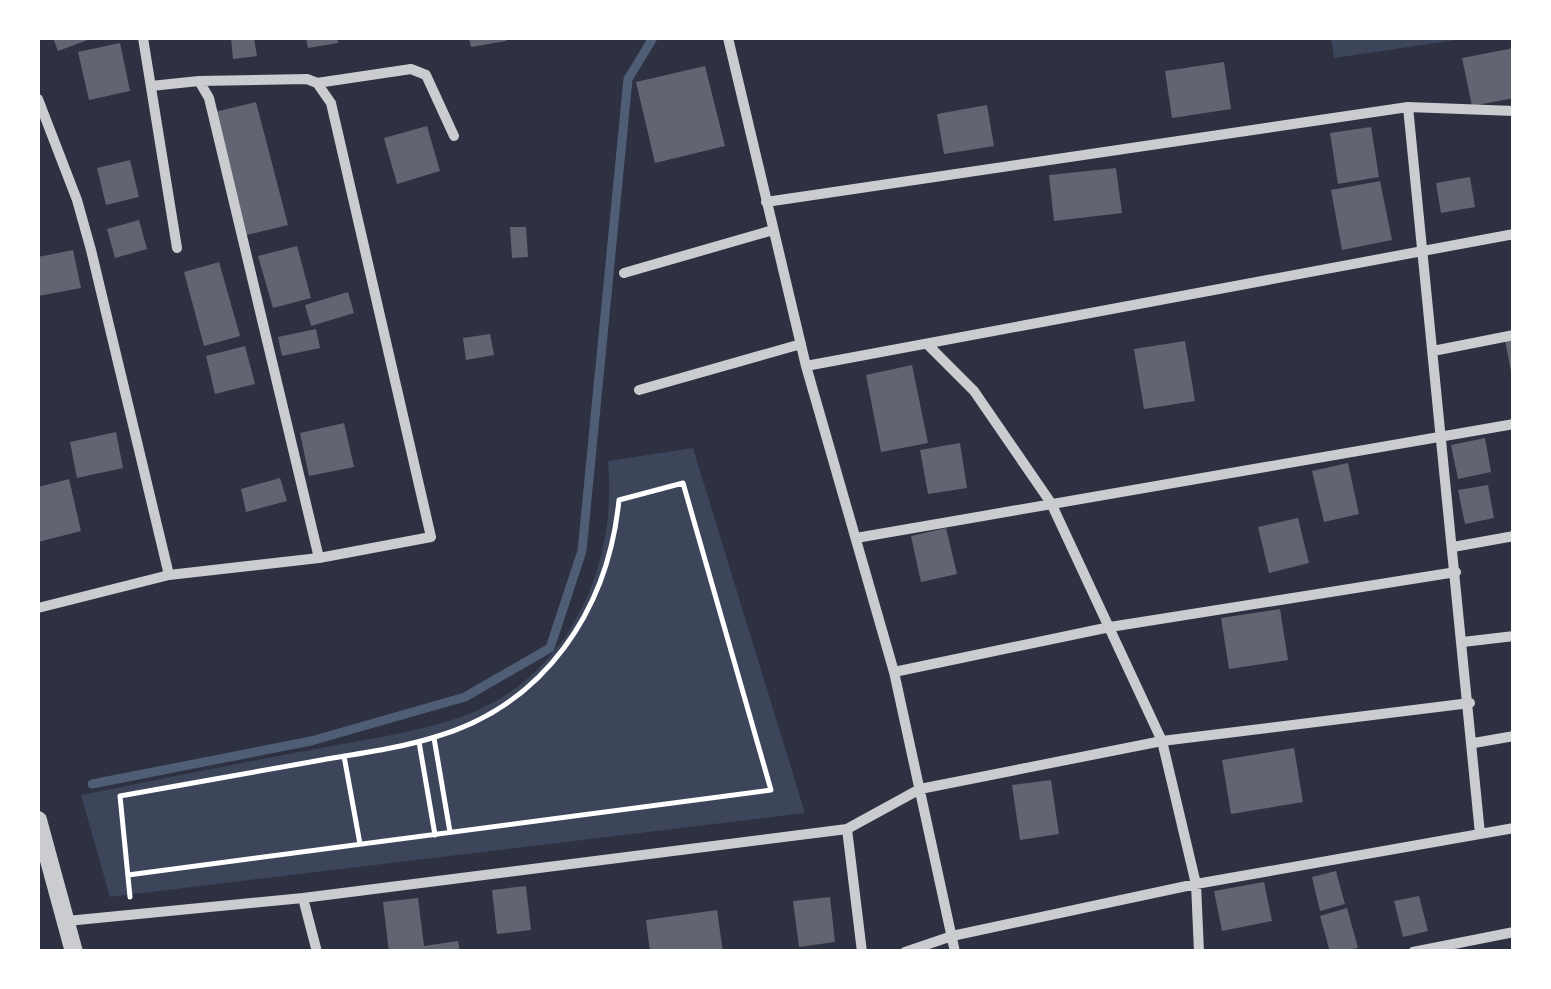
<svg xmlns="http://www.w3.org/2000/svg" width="1551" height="989" font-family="'Archivo Narrow',sans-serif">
<rect width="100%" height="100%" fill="#2d3142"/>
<path fill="#3c4559" d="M1331,38H1470L1334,58Z
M693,448L805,813L110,897L81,795C156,780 230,765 305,751C356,741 411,734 461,717C568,679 618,568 608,461Z"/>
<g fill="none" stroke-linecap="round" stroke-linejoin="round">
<path stroke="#4f5d75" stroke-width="9" d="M92,784L311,741L465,697L550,648L582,551L628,79L653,38"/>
</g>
<path fill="#626471" d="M53,38H93L58,51Z
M231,38H254L257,56L233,59Z
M306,38H337L338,43L308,48Z
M469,38H506V41L471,47Z
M120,43L130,91L89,100L78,52Z
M1514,48V98L1472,106L1462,58Z
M1224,62L1231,109L1172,118L1165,71Z
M705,66L725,146L655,163L636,82Z
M256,102L288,225L247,235L215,112Z
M987,105L994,146L944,154L937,114Z
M427,126L440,171L397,184L384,138Z
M1371,127L1379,177L1338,184L1330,133Z
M130,160L139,197L106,205L97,168Z
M1116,168L1122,213L1054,221L1049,175Z
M1470,177L1475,207L1441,213L1436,183Z
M1380,181L1392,240L1342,250L1331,190Z
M139,220L147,249L115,258L107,229Z
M510,227H526L528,257L512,258Z
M297,246L311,298L273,308L258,256Z
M73,250L81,288L38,296V257Z
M219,262L240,336L204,346L184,272Z
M348,292L354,313L311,326L305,305Z
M316,329L320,348L282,356L278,337Z
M490,334L494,355L466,360L463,338Z
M1514,338V376L1512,377L1505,340Z
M1185,341L1195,401L1144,409L1134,349Z
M245,346L255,384L215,394L206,356Z
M912,365L928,443L881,452L866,375Z
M344,423L354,467L309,476L300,433Z
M116,432L123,468L77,478L70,442Z
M1485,438L1491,472L1458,479L1451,445Z
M960,443L967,488L928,494L920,450Z
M1348,463L1359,514L1324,522L1312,471Z
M280,478L287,501L246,512L241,489Z
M69,479L81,531L38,542V487Z
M1488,485L1494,518L1465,524L1458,490Z
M1298,518L1309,563L1269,573L1258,527Z
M946,528L957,574L921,582L911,536Z
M1280,609L1288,660L1229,669L1221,618Z
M1294,748L1303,802L1231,814L1222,760Z
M1051,780L1059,834L1020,840L1012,785Z
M1336,871L1345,904L1320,911L1312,877Z
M1264,882L1272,921L1222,931L1214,891Z
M526,886L531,930L497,934L492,890Z
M1419,896L1428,931L1403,937L1394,901Z
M830,897L835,942L799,947L793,901Z
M418,898L424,946L458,941L460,952H389L383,902Z
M1347,908L1358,948L1330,952L1320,916Z
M717,910L723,952H650L646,920Z"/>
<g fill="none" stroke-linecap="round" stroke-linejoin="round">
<path stroke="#fff" stroke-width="5" d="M434,738L450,832
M419,742L435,835
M344,756L360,844
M128,875L771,790L683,483L619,500C608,610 545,705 435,737C397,749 355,754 316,761C251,773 185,784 120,796L130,897"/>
<path stroke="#caccd0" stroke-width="10" d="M143,38L177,248
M728,38L806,366L1514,234
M317,83L411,69L426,75L454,136
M151,86L199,81L209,98L319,558
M38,99L77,200L91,250L169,575
M1408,107L1480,834
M766,202L1408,107L1514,111
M624,273L773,230
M928,345L974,391L1051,503L1162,741L1196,884L1199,952
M1433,351L1514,335
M806,366L894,672L955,952
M639,390L801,344
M856,538L1514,424
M1453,547L1514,536
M38,608L169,575L319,558L431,537L331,103L317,83L307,79L199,81
M1463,642L1514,636
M894,672L1110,627L1456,572
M1474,743L1514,736
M847,829L920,789L1162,741L1470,703
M67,921L303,898
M317,952L303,898L847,829L862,952
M905,952L952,936L1196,884L1514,828
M1413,952L1514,932"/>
<path stroke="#caccd0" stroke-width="18" d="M38,820L74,952"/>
</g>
<rect width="1551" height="989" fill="none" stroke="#ffffff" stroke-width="80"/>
</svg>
